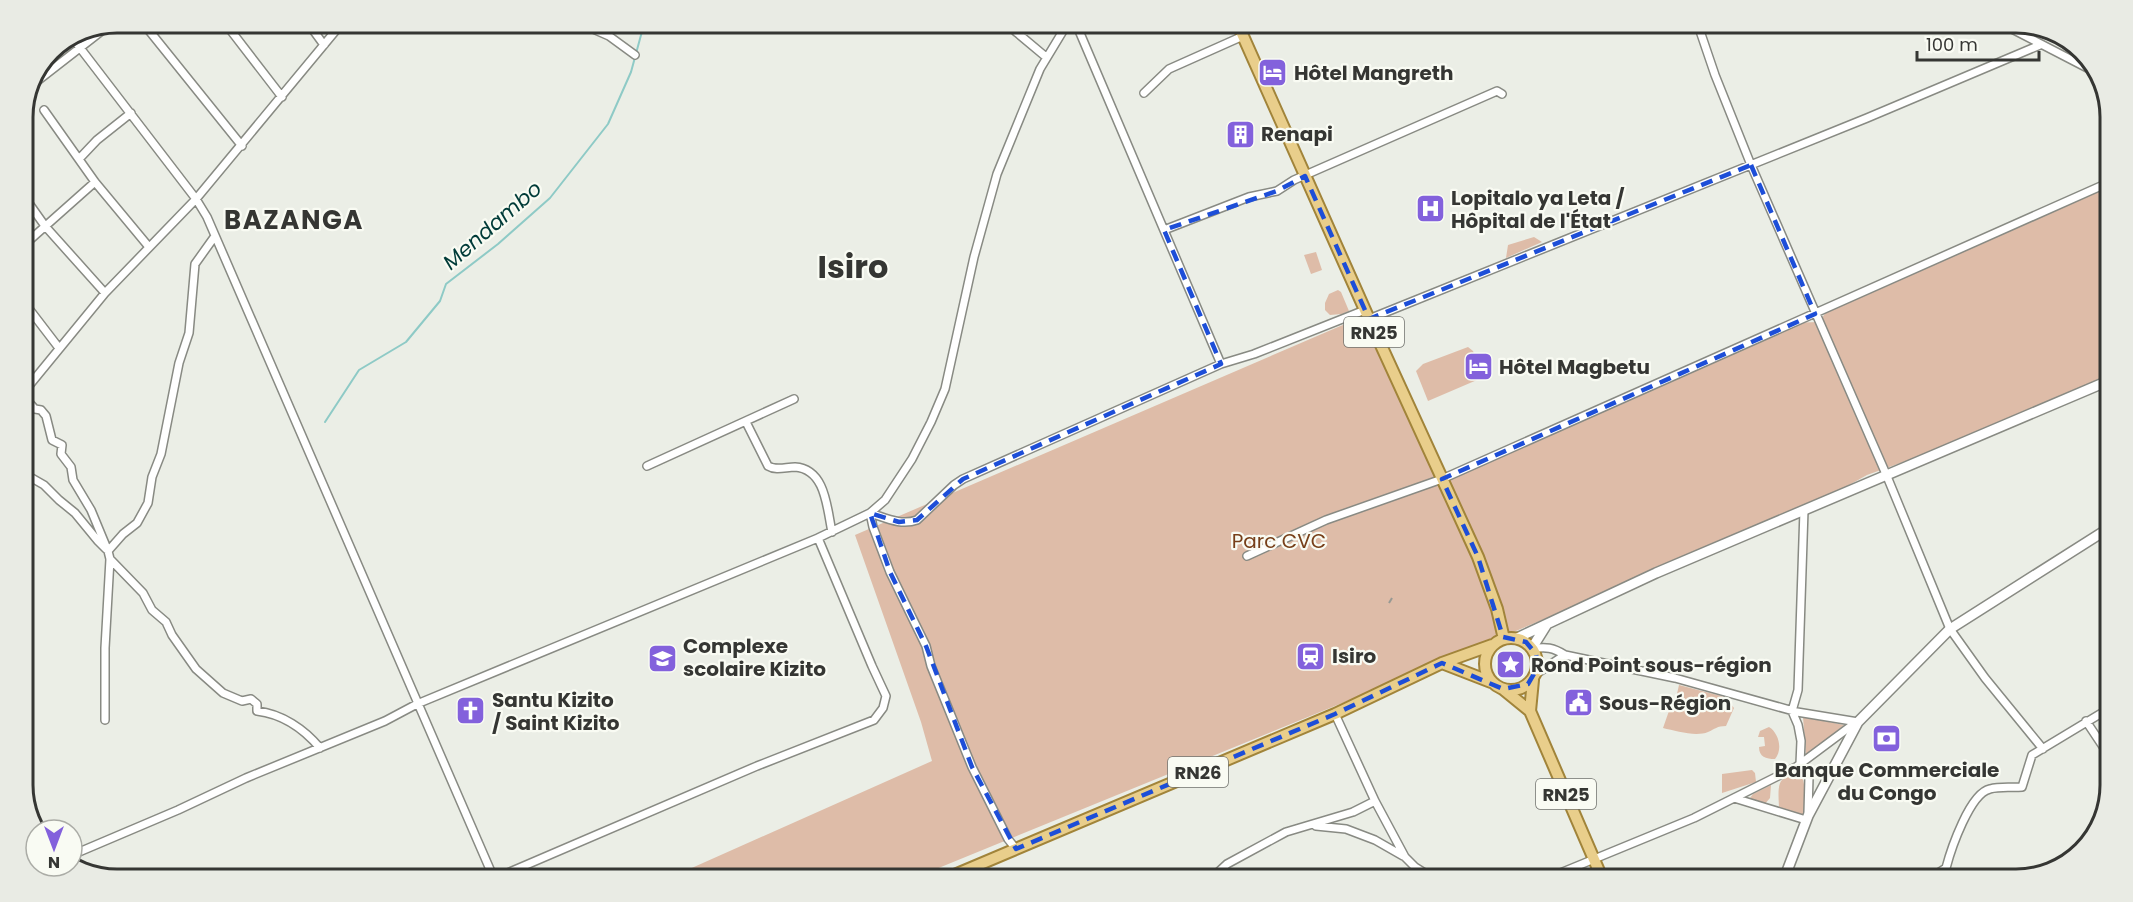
<svg xmlns="http://www.w3.org/2000/svg" width="2133" height="902" font-family="Poppins,sans-serif">
<rect width="100%" height="100%" fill="#ebeee6"/>
<path fill="#debca8" d="M2110,182L2108,379L2017,421L1867,475L1804,510L1418,672L919,876L676,875L932,761L921,722L855,535L1373,312L1442,479L1787,323L1819,322L1829,308Z
M1534,237L1542,242L1506,258L1508,245Z
M1316,252L1322,270L1311,274L1304,255Z
M1338,290L1341,292L1349,311L1342,314L1330,315L1325,310V303L1329,294Z
M1468,347L1473,351L1484,377L1428,401L1416,371L1423,364Z
M1679,685L1725,697L1734,708L1726,726C1717,726 1715,729 1708,732C1696,737 1676,731 1663,728L1670,708L1674,707Z
M1803,717L1844,725L1806,756Z
M1769,727C1779,733 1783,750 1775,759C1766,759 1759,757 1759,747L1765,746L1764,737H1758L1760,731Z
M1752,770L1755,773L1756,782L1722,793V774Z
M1801,773C1806,785 1805,800 1805,813L1802,815L1779,807C1778,786 1776,775 1801,773Z
M1771,785L1770,798L1764,805L1750,798L1753,794Z"/>
<g fill="none" stroke-linecap="round" stroke-linejoin="round">
<path stroke="#8ecac6" stroke-width="2" d="M325,422L359,370L406,342L440,301L446,284L498,244L550,198L608,124L631,72L644,24"/>
<defs>
<path id="street" d="M143,23L242,146
M225,23L282,97
M308,23L324,45
M587,24L593,29L609,36L635,55
M1009,26L1046,57
M1077,26L1221,364
M1699,28L1715,75L1751,165L1886,474L1950,629L1985,678L2043,749
M2012,29L2097,73
M1016,32L1036,26
M74,40L196,199L207,217L492,874
M36,82L108,26
M1144,93L1169,69L1243,36
M44,110L95,182L149,247
M79,159L97,140L131,113
M23,195L45,226L105,293
M1164,230L1249,197L1277,191L1294,180L1497,91L1502,94
M23,246L95,182
M23,301L59,348
M1369,319L1867,118L2040,45
M23,393L105,293L196,199L342,23
M23,396L35,409L41,410L46,416L52,440L62,445L61,454L71,467L73,480L91,510L108,551
M746,422L768,466C776,471 786,467 795,467C826,469 827,509 832,532
M647,466L794,399
M23,473L44,485L59,500L75,513L98,541L106,549
M1804,510L1798,690L1792,711L1798,725L1801,741L1800,764L1809,777L1808,813
M1247,556L1326,520L1442,479L2110,182
M110,559L143,593L152,610L166,622L172,635L196,669L223,693L242,701L251,699L257,704V711C282,714 304,729 320,748
M1533,649C1545,646 1554,648 1565,655L1675,678L1797,712L1858,722
M1536,674L1565,655
M1335,714L1375,801L1405,857L1415,867L1431,877
M105,720V648L110,559L108,551L123,534L137,523L148,503L152,477L161,454L179,363L189,333L195,264L215,236
M2086,721L2104,748
M1734,798L1806,820
M1316,826L1346,829L1375,840L1403,856
M1016,849L1008,839L972,767L931,666L926,646L890,572L873,527L870,513C886,518 901,526 917,520L954,485L963,479L1221,364L1254,354L1365,310
M72,855L178,810L246,778L385,721L417,704L818,538
M505,874L757,766L874,720L883,708L886,696L872,666L818,538L870,513L885,500L912,459L931,422L945,389L974,257L997,174L1040,69L1066,26
M1213,877L1227,864L1286,832L1353,812L1375,801
M1548,878L1694,818L1796,767L1855,723
M1929,879L1946,868C1951,849 1970,793 1990,789C2000,786 2012,788 2022,787L2032,755L2105,711"/>
<path id="secondary" d="M1517,638L1656,573L2108,381
M1532,648L1547,624
M1784,879L1808,816L1858,722L1950,629L2106,530"/>
<path id="primary" d="M1239,27L1369,319L1478,557L1497,609L1504,639
M1485 664a26 26 0 1 1 52 0a26 26 0 1 1-52 0Z
M1442,663L1491,682
M1503,689L1530,711L1602,878
M1530,711L1533,680
M952,876L1335,714L1442,663L1492,645"/>
</defs>
<use href="#street" stroke="#888a83" stroke-width="10"/>
<use href="#secondary" stroke="#888a83" stroke-width="12"/>
<use href="#primary" stroke="#a1843a" stroke-width="14"/>
<use href="#street" stroke="#fff" stroke-width="7"/>
<use href="#secondary" stroke="#fff" stroke-width="9"/>
<use href="#primary" stroke="#e9ce8b" stroke-width="10"/>
<path stroke="#979993" stroke-width="2" stroke-dasharray="10 10" stroke-linecap="butt" d="M1389,603L1392,598"/>
</g>
<path fill="none" stroke="#1d4ed8" stroke-width="4.5" stroke-dasharray="12 8" stroke-linejoin="round" d="M1751,165L1815,314L1442,479L1478,557L1503,637L1526,642L1536,654L1538,667L1528,684L1503,689L1442,663L1335,714L1016,849L972,767L926,646L890,572L870,513L899,522L917,520L963,479L1221,364L1164,230L1277,191L1305,176L1369,319Z"/>
<defs>
<symbol id="hotel-square" viewBox="-11 -11 22 22"><rect x="-9" y="-9" width="18" height="18" rx="4" fill="#8361dc" stroke="#f9fbf3"/><path d="M-6-4.5h1.5V1H6V5H4.5V3h-9V5H-6ZM-4 0a1.8 1.8 0 1 1 3.6 0ZM.5 0V-2.5h3Q6-2.5 6 0Z" fill="#fff"/></symbol>
<symbol id="building-square" viewBox="-11 -11 22 22"><rect x="-9" y="-9" width="18" height="18" rx="4" fill="#8361dc" stroke="#f9fbf3"/><path d="M-4-6H4V6H1V3H-1V6H-4ZM-2.5-4.3h1.7v1.8h-1.7ZM.8-4.3h1.7v1.8H.8ZM-2.5-1h1.7V.8h-1.7ZM.8-1h1.7V.8H.8Z" fill="#fff"/></symbol>
<symbol id="hospital-square" viewBox="-11 -11 22 22"><rect x="-9" y="-9" width="18" height="18" rx="4" fill="#8361dc" stroke="#f9fbf3"/><path d="M-5-5h3v3.5h4V-5h3V5h-3V1.5h-4V5h-3Z" fill="#fff"/></symbol>
<symbol id="station-square" viewBox="-11 -11 22 22"><rect x="-9" y="-9" width="18" height="18" rx="4" fill="#8361dc" stroke="#f9fbf3"/><path d="M-3-6H3Q5-6 5-4V2Q5 4 3 4L4.5 6H3L1.5 4h-3L-3 6H-4.5L-3 4Q-5 4-5 2V-4Q-5-6-3-6ZM-3.5-4v3h7v-3ZM-3.5 1v1.5H-2V1ZM2 1v1.5H3.5V1Z" fill="#fff"/></symbol>
<symbol id="school-square" viewBox="-11 -11 22 22"><rect x="-9" y="-9" width="18" height="18" rx="4" fill="#8361dc" stroke="#f9fbf3"/><path d="M0-5L7-2L0 1L-7-2ZM-4 1L0 2.5L4 1V4Q0 6-4 4Z" fill="#fff"/></symbol>
<symbol id="sight-square" viewBox="-11 -11 22 22"><rect x="-9" y="-9" width="18" height="18" rx="4" fill="#8361dc" stroke="#f9fbf3"/><path d="M0-6L1.8-2.2L6-1.7L2.9 1.2L3.7 5.4L0 3.3L-3.7 5.4L-2.9 1.2L-6-1.7L-1.8-2.2Z" fill="#fff"/></symbol>
<symbol id="civic-square" viewBox="-11 -11 22 22"><rect x="-9" y="-9" width="18" height="18" rx="4" fill="#8361dc" stroke="#f9fbf3"/><path d="M-.6-6.5H3V-4.5H.6V-3L4-1V1h2V6H-6V1h2V-1L-.6-3ZM-1.2 2.5V6h2.4V2.5Z" fill="#fff"/></symbol>
<symbol id="church-square" viewBox="-11 -11 22 22"><rect x="-9" y="-9" width="18" height="18" rx="4" fill="#8361dc" stroke="#f9fbf3"/><path d="M-1.2-6h2.4v3.5h3.3v2.4h-3.3V6h-2.4V-.1h-3.3v-2.4h3.3Z" fill="#fff"/></symbol>
<symbol id="bank-square" viewBox="-11 -11 22 22"><rect x="-9" y="-9" width="18" height="18" rx="4" fill="#8361dc" stroke="#f9fbf3"/><path d="M-6-4H6V4H-6ZM0-2.3a2.3 2.3 0 1 0 0 4.6a2.3 2.3 0 1 0 0-4.6Z" fill="#fff"/></symbol>
</defs>
<g fill-rule="evenodd">
<use href="#hotel-square" x="1256" y="56" width="33" height="33"/>
<use href="#building-square" x="1224" y="118" width="33" height="33"/>
<use href="#hospital-square" x="1414" y="192" width="33" height="33"/>
<use href="#hotel-square" x="1462" y="350" width="33" height="33"/>
<use href="#station-square" x="1294" y="640" width="33" height="33"/>
<use href="#school-square" x="646" y="642" width="33" height="33"/>
<use href="#sight-square" x="1494" y="648" width="33" height="33"/>
<use href="#civic-square" x="1562" y="686" width="33" height="33"/>
<use href="#church-square" x="454" y="694" width="33" height="33"/>
<use href="#bank-square" x="1870" y="722" width="33" height="33"/>
</g>
<g text-anchor="middle" dominant-baseline="central" stroke-width="4.5" stroke-linejoin="round" paint-order="stroke">
<g fill="#f9fbf3" stroke="#70716d" stroke-width="1.5">
<rect x="1344" y="317" width="60" height="30" rx="4.5"/>
<rect x="1168" y="757" width="60" height="30" rx="4.5"/>
<rect x="1536" y="779" width="60" height="30" rx="4.5"/>
</g>
<g font-size="18" font-weight="bold" fill="#353633">
<text x="1374" y="332">RN25</text>
<text x="1198" y="772">RN26</text>
<text x="1566" y="794">RN25</text>
</g>
<g font-size="20" font-weight="bold" fill="#353633" stroke="#f9fbf3" text-anchor="start">
<text x="1294" y="73">Hôtel Mangreth</text>
<text x="1261" y="134">Renapi</text>
<text x="1451" y="198">Lopitalo ya Leta /<tspan x="1451" dy="23">Hôpital de l'État</tspan></text>
<text x="1499" y="367">Hôtel Magbetu</text>
<text x="683" y="646">Complexe<tspan x="683" dy="23">scolaire Kizito</tspan></text>
<text x="1332" y="656">Isiro</text>
<text x="1531" y="665">Rond Point sous-région</text>
<text x="492" y="700">Santu Kizito<tspan x="492" dy="23">/ Saint Kizito</tspan></text>
<text x="1599" y="703">Sous-Région</text>
<text x="1887" y="770" text-anchor="middle">Banque Commerciale<tspan x="1887" dy="23">du Congo</tspan></text>
</g>
<g font-size="20" fill="#773f19" stroke="#f9fbf3">
<text x="1279" y="541">Parc CVC</text>
</g>
<g font-size="21" font-style="italic" fill="#003b38" stroke="#f9fbf3">
<text transform="translate(492 225) rotate(-41)">Mendambo</text>
</g>
<g font-size="26" font-weight="bold" letter-spacing="1.5" fill="#353633" stroke="#f9fbf3">
<text x="294" y="220">BAZANGA</text>
</g>
<g font-size="32" font-weight="bold" fill="#353633" stroke="#f9fbf3">
<text x="853" y="266">Isiro</text>
</g>
</g>
<path d="M0 0H2133V902H0ZM117 33H2016A84 84 0 0 1 2100 117V785A84 84 0 0 1 2016 869H117A84 84 0 0 1 33 785V117A84 84 0 0 1 117 33Z" fill="#e9ebe4" fill-rule="evenodd"/>
<path fill="none" stroke="#353633" stroke-width="3" d="M117 33H2016A84 84 0 0 1 2100 117V785A84 84 0 0 1 2016 869H117A84 84 0 0 1 33 785V117A84 84 0 0 1 117 33Z"/>
<g transform="translate(54 848) rotate(180)"><circle r="28" fill="#f9fbf3" stroke="#abaca6" stroke-width="1.5"/>
<path d="M0-4.5L10 22L0 15L-10 22Z" fill="#8361dc"/>
<text y="-9" font-size="16" font-weight="bold" text-anchor="middle" fill="#353633">N</text>
</g>
<path d="M1917 51v9h122v-9" fill="none" stroke="#353633" stroke-width="3"/>
<text x="1926" y="51" font-size="18" fill="#353633" stroke="#f9fbf3" stroke-width="4.5" paint-order="stroke">100 m</text>
</svg>
